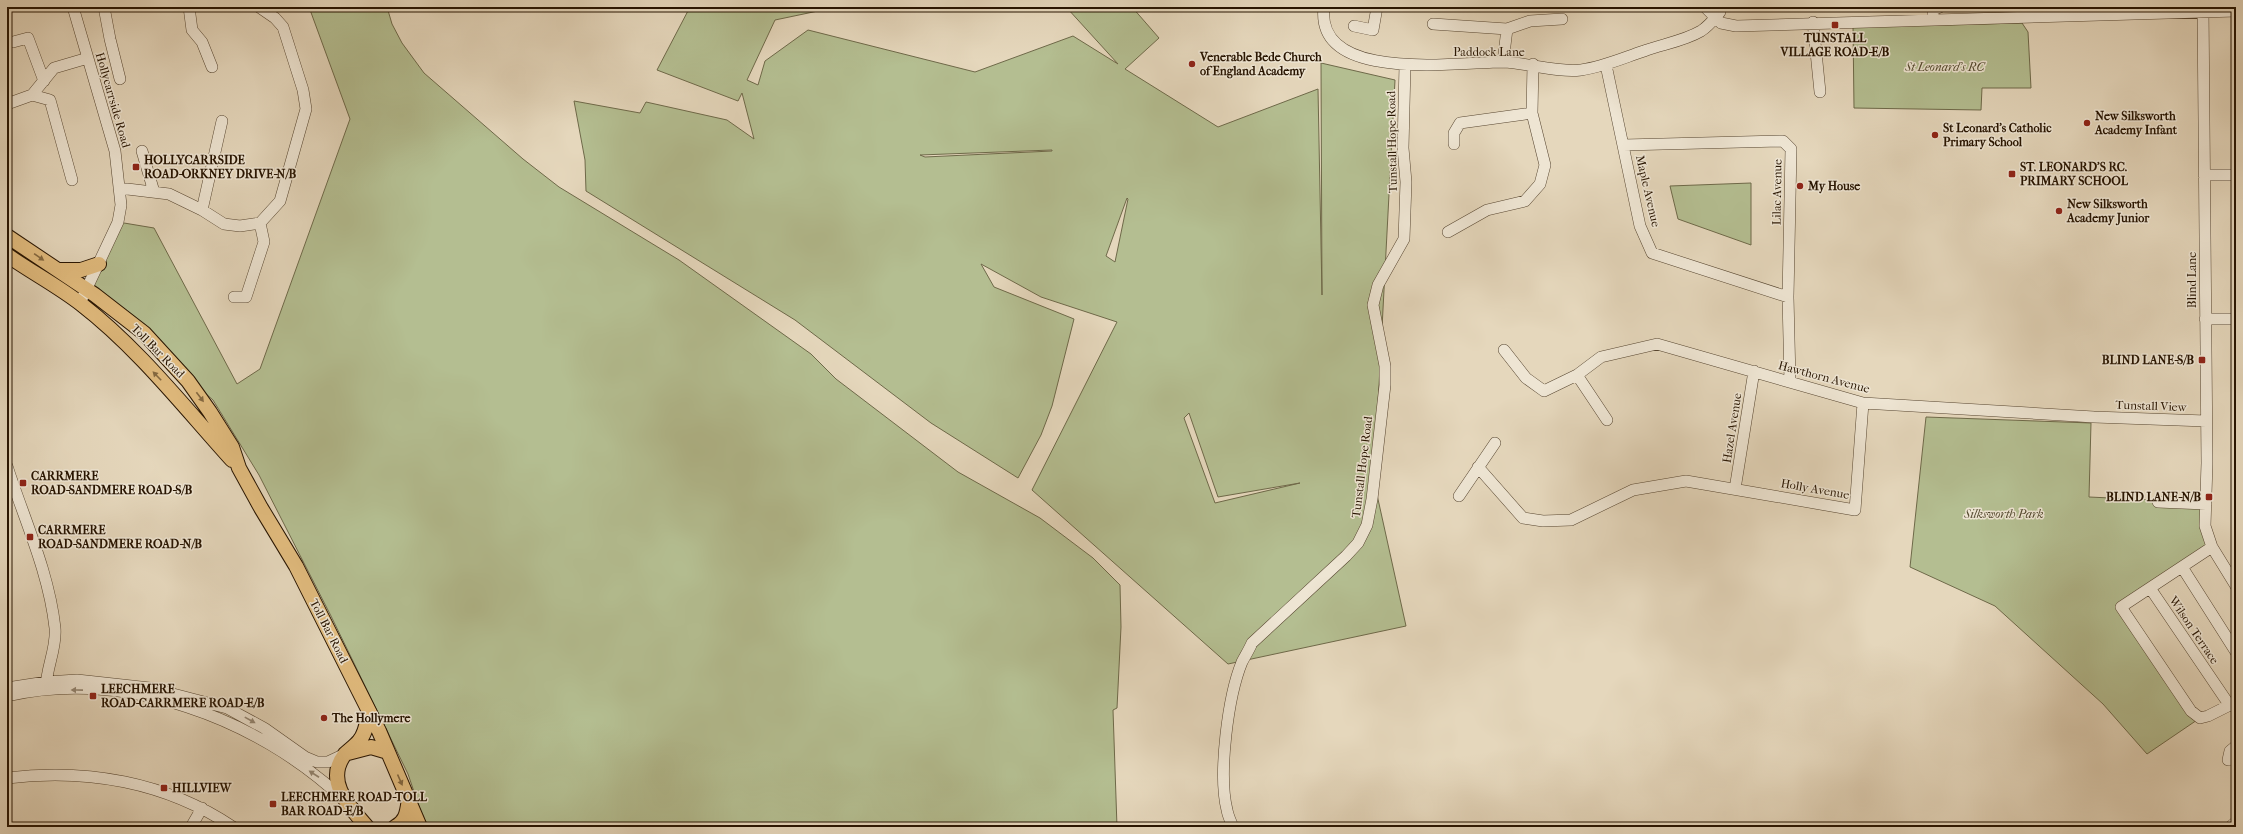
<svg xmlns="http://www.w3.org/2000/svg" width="2243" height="834" font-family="'IM FELL French Canon',serif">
<rect width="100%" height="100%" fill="#e5d7bc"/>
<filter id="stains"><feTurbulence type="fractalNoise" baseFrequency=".005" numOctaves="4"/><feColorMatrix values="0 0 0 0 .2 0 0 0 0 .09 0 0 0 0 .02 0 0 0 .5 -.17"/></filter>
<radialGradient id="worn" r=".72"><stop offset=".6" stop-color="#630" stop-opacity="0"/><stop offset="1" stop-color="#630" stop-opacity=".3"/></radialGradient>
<path fill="#b4be91" stroke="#6e6949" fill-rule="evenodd" d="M309,7H387L392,24L402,43L424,73L523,159L559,187L679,260L811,354L836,379L958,472L1040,518L1093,558L1120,585L1121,627L1117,708L1113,710L1117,827H426L408,774L331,616L259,475L213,400L87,290L118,222L154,228L237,384L260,369L350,119Z
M690,7H837L775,20L747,80L758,85L765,61L808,30L975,72L1073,36L1118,64L1067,8L1132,7L1159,38L1125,69L1218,127L1318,89L1322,295L1321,63L1395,80L1374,481L1406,626L1228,664L1032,490L1117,322L1041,297L981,264L994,287L1074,319L1052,406L1041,435L1018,478L931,423L795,320L586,191L585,160L574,101L640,113L646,102L727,120L754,139L742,93L738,101L657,70ZM1052,151L925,157L920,155L1052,150ZM1127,198L1128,199L1115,262L1106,256ZM1189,413L1218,497L1300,483L1215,503L1184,418Z
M2022,23L2028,32L2031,88H1982L1981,110L1854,108L1853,27Z
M1751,183V245L1678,219L1670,186Z
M1926,417L2091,423L2089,497L2154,500L2204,506L2212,547L2117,606L2200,718L2147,754L2103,704L1995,606L1910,567Z"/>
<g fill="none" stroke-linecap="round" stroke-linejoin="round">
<defs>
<path id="minor" d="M73,7L115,151L121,205L118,222L80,303
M104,7L110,39L120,79
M189,7L192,30L202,42L212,67
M1324,7C1315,84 1458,62 1503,62C1528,63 1558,73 1581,70C1603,67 1623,58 1644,51C1663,44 1684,41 1701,31C1709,26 1714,19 1720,12
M1705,7L1721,23L1736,26L2236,11
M2203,7L2207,463L2205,526L2212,547L2236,586
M1933,19V10L1940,7
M1813,22L1820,92
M1433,24L1507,29
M1354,26L1373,30L1377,7
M13,42L28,38L44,81
M1503,62L1507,29L1530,21L1562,19
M1606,65L1640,226L1652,253L1788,297
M32,95L50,100L72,180
M7,104L32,95L54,68L88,58
M1454,144V133L1460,123L1532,113
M1624,145L1783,141L1791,149L1788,297L1790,381
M142,151L154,192
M2204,175H2236
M119,188L169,194L202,210L224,224L240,226L260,223L280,201L306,109L303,90L283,27L275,18L259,7
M202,210L222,121
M1448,232L1487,210L1525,201L1540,184L1545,165L1532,113L1533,64
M234,297H246L264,242L260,223
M2205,319H2236
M1504,350L1526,378L1544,391L1577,375L1601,357L1657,344L1863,403L2094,417L2206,421
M1577,375L1607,420
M7,466C24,519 49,572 55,628C57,648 46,668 46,688
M1478,467L1523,518L1543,521L1571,520L1633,490L1686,481L1855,510L1863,403
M1735,489L1754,371
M1459,496L1495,443
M2158,502L2206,504
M2212,547L2121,607L2191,711L2200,718L2208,716L2236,702
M2182,567L2236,652
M2150,588L2230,706
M7,688L46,682L77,680L150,688L227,708L264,728L305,757L317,762H328L345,754
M7,696C126,669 257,718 343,799
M2228,760L2230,751L2236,746
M7,778C86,768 166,782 233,827
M191,827L202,808
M1233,827C1231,822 1228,816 1227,810C1218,774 1228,696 1242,662C1245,656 1249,650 1252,643L1346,556L1358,543L1367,525L1372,499L1385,385V366L1373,305L1378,285L1404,239L1406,182L1403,148L1405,65
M2230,827L2236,822"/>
<path id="major" d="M7,236L95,295L144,333L188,381L210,412L232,447L239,468L261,508L296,566L379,731L420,827
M7,255C31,272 58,286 81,304C138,348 184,407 232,460
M59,270H81L99,264
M348,753L371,747L388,752
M367,827C349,806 324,781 345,754C349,750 355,746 359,741C366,733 367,722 369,712
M395,827C407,821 407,811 409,799"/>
</defs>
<use href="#minor" stroke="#564530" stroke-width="12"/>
<use href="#major" stroke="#271401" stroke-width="16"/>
<use href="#minor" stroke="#eee5d3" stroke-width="11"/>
<use href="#major" stroke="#e2bc7e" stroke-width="14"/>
</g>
<defs><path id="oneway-solid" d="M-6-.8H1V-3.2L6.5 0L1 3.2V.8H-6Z"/></defs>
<g fill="#846840">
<use href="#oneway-solid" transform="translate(39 257) rotate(35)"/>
<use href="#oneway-solid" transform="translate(157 376) rotate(-134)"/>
<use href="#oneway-solid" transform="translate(200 397) rotate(53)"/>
<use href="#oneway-solid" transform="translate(400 780) rotate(66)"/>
</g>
<g fill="#948774">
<use href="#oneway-solid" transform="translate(77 690) rotate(-179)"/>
<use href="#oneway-solid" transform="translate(250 720) rotate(29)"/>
<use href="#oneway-solid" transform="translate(314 774) rotate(-147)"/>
</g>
<g fill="#8f2418" stroke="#eee5d3" stroke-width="1.5">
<rect x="1831" y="21" width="8" height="8" rx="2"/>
<circle cx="1192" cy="64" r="4"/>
<circle cx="2087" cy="123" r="4"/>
<circle cx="1935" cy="135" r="4"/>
<rect x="132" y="163" width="8" height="8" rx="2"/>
<rect x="2008" y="170" width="8" height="8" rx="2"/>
<circle cx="1800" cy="186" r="4"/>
<circle cx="2059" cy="211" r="4"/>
<rect x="2198" y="356" width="8" height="8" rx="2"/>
<rect x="19" y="479" width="8" height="8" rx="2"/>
<rect x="2205" y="493" width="8" height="8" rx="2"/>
<rect x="26" y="533" width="8" height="8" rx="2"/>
<rect x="89" y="692" width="8" height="8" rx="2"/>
<circle cx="324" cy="718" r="4"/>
<rect x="160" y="784" width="8" height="8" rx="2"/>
<rect x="269" y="800" width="8" height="8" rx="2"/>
</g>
<g text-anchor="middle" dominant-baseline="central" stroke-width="3" stroke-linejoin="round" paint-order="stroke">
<g font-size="12" font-weight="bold" fill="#271401" stroke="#eee5d3" text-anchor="start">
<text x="1835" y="38" text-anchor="middle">TUNSTALL<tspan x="1835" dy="14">VILLAGE ROAD-E/B</tspan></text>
<text x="1200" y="57">Venerable Bede Church<tspan x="1200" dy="14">of England Academy</tspan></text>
<text x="2095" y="116">New Silksworth<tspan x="2095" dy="14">Academy Infant</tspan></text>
<text x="1943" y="128">St Leonard's Catholic<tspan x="1943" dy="14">Primary School</tspan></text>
<text x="144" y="160">HOLLYCARRSIDE<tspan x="144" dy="14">ROAD-ORKNEY DRIVE-N/B</tspan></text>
<text x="2020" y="167">ST. LEONARD'S RC.<tspan x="2020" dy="14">PRIMARY SCHOOL</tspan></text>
<text x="1808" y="186">My House</text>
<text x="2067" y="204">New Silksworth<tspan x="2067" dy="14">Academy Junior</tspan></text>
<text x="2194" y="360" text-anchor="end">BLIND LANE-S/B</text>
<text x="31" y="476">CARRMERE<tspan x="31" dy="14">ROAD-SANDMERE ROAD-S/B</tspan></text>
<text x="2201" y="497" text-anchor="end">BLIND LANE-N/B</text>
<text x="38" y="530">CARRMERE<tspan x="38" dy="14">ROAD-SANDMERE ROAD-N/B</tspan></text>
<text x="101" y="689">LEECHMERE<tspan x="101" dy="14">ROAD-CARRMERE ROAD-E/B</tspan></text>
<text x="332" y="718">The Hollymere</text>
<text x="172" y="788">HILLVIEW</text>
<text x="281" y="797">LEECHMERE ROAD-TOLL<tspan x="281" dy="14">BAR ROAD-E/B</tspan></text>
</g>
<g font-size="12" fill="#271401" stroke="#eee5d3">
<text x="1489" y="52">Paddock Lane</text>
<text transform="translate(113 100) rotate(74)">Hollycarrside Road</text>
<text transform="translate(1392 142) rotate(-91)">Tunstall Hope Road</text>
<text transform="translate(1648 191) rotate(77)">Maple Avenue</text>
<text transform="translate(1777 192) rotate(-89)">Lilac Avenue</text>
<text transform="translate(2192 280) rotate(-90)">Blind Lane</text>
<text transform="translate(158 351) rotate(45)">Toll Bar Road</text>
<text transform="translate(1824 377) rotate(15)">Hawthorn Avenue</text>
<text transform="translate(2151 406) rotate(2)">Tunstall View</text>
<text transform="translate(1732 428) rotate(-81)">Hazel Avenue</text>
<text transform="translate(1362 467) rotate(-83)">Tunstall Hope Road</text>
<text transform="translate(1815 489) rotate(10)">Holly Avenue</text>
<text transform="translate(2194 630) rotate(56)">Wilson Terrace</text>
<text transform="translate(329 631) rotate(63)">Toll Bar Road</text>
</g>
<g font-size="12" font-style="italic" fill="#51472c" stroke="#eee5d3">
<text x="1945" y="67">St Leonard's RC</text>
<text x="2004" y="514">Silksworth Park</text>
</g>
</g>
<rect width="2243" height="834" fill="none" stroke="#e5d7bc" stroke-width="24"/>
<rect x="8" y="8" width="2227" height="818" fill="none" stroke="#271401" stroke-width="2"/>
<rect x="12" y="12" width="2219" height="810" fill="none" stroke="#271401"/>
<rect width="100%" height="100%" filter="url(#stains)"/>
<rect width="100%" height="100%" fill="url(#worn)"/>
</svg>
